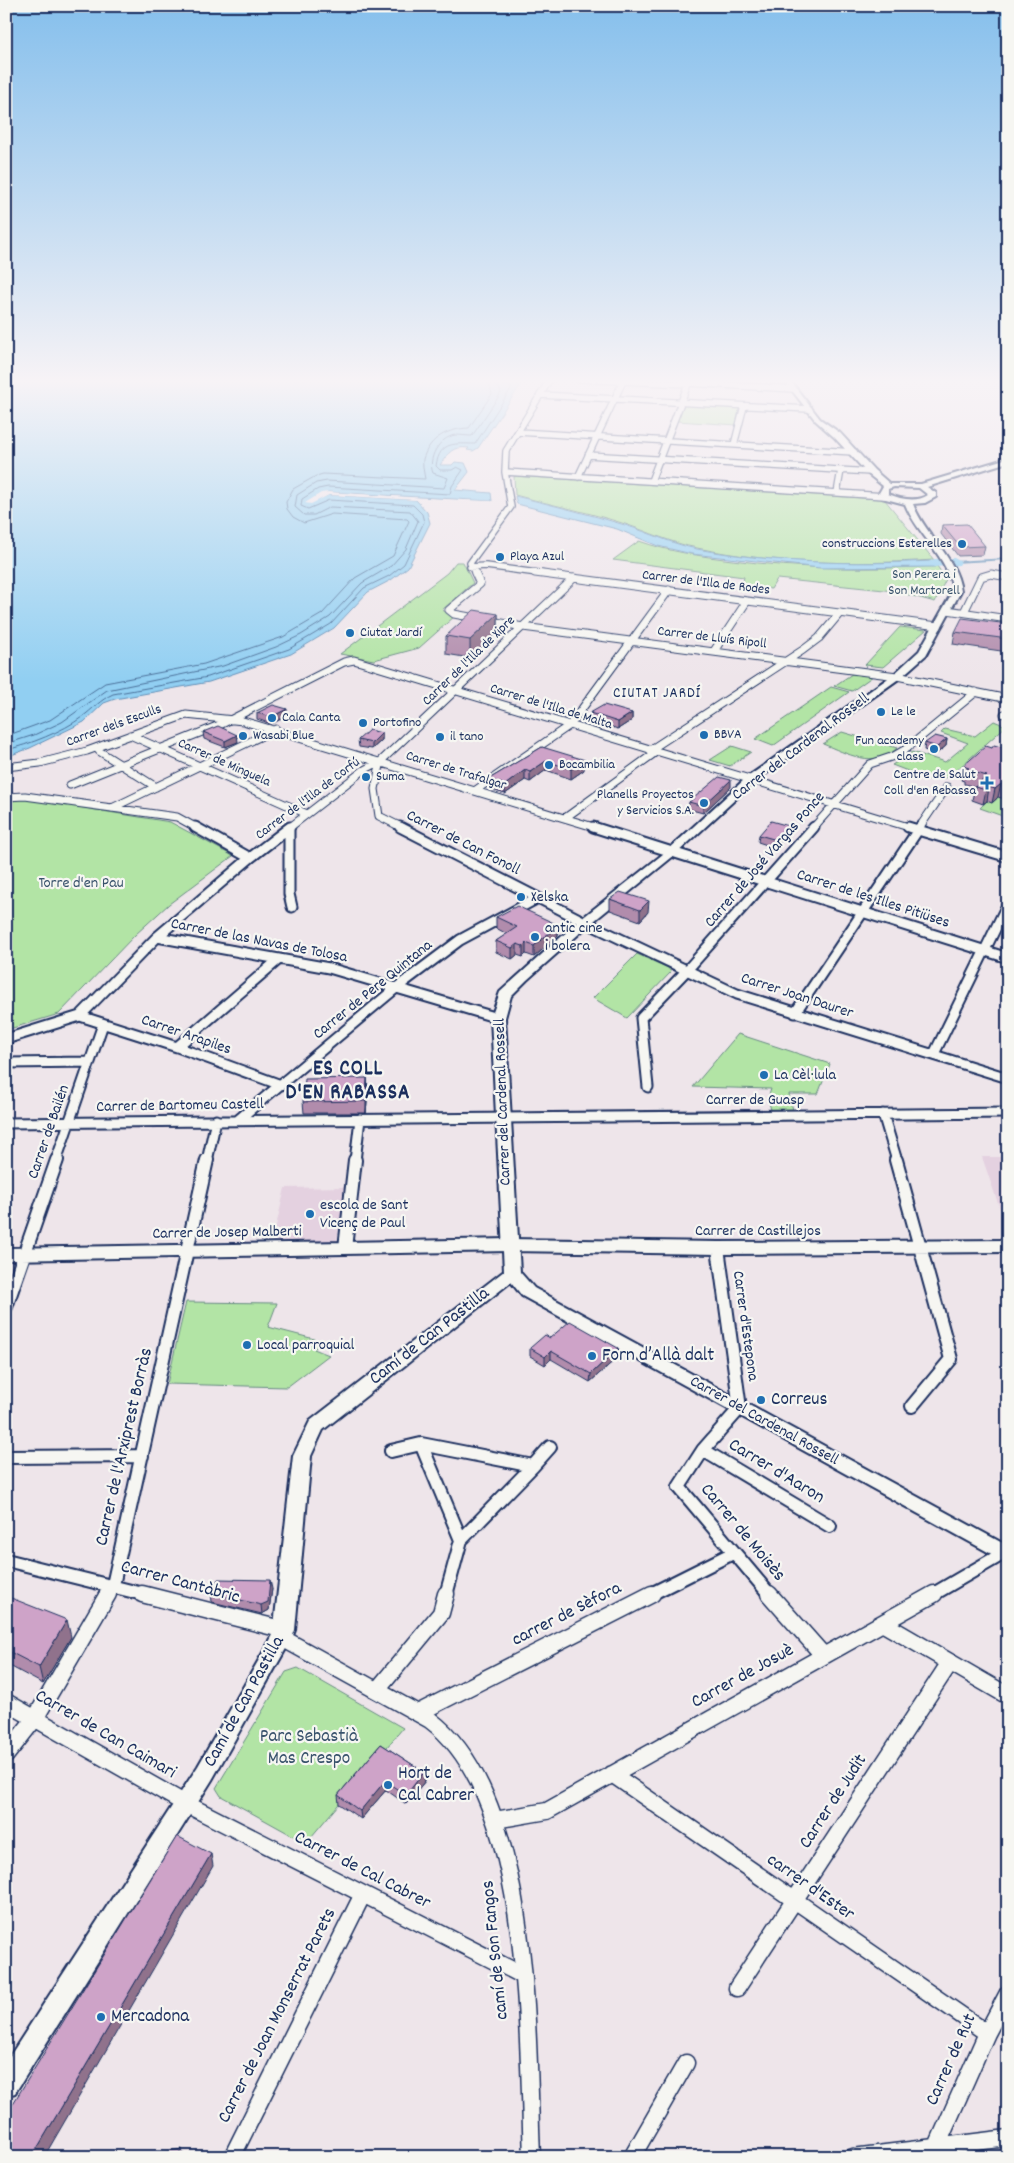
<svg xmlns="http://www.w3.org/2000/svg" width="1014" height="2163" font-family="Dekko,sans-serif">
<rect width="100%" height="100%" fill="#eee5ea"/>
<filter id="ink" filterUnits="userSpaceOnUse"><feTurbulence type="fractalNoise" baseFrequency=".02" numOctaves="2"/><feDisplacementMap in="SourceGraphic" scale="10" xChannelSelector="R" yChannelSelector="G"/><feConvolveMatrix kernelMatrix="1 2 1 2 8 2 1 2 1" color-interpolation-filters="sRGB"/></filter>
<g filter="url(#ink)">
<path fill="#e4d1e0" d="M982,1157H1008V1228L999,1206Z
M345,1187L337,1242L272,1243L285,1188Z"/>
<path fill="#b2e4a5" stroke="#668a82" d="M684,405L739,407L737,425L677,421Z
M514,476L880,499L885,500L934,560C855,565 775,564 697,548C671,543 649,532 625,524C589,512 551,505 515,495Z
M639,541C670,552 700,556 732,560C801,569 868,570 937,566L946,579L935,602L894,591L777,579L771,589L742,585L744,577L613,560Z
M456,562H463L473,583L442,610L455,616L419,648L374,660L340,654L447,573Z
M900,627L926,630L883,667L865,665Z
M852,674L873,676L852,691L834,686Z
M831,687L849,692L773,746L755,739Z
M994,721L1006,726L949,777L931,780L892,765L912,752L945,762L968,743L941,733L945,729L975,736Z
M842,732L897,748C875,770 846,753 823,744Z
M732,746L751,752L730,766L710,760Z
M996,793L1008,800V818L980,808L987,801L992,803L997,799Z
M23,798L170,822L233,856L169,904L135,935L59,1014L6,1030V799Z
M637,954L668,968L671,972L627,1018L593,998Z
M738,1034L830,1064L818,1094H789L793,1110H771L768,1098L771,1089L693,1087Z
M186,1302L277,1303L268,1327L322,1341L314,1349L329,1355L287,1387L167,1384Z
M298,1668L403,1728L306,1843L221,1796L216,1788L286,1672Z"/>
<path fill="#91cff2" stroke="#628fb7" d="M6,379H503L502,381L518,380L522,383L478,448L473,451L467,450L469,448C452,446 449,452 440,465H452L455,462L465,463L469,472L455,490L491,493L492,501L328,492L316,500L329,495L416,500L427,512L430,523L408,567L391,580L368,592L334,628L291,654L209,682L115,699L104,703L84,722L30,748L6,757Z
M515,496C552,505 589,514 625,525C650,533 672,544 697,549C774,563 853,565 931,561L935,567L820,568L692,554L658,546L617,529L517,504Z"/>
<path fill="#eee5ea" d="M328,492L450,500L492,501L491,503H467L329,495L311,504L305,503L321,493Z"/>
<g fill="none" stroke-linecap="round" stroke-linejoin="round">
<path stroke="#4a6f99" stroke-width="1" d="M6,736L50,720L105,683L204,664L283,637L322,614L355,578L393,556L409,521L407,519L332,514L304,523L293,517L287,509L286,502L293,489L316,476L323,474L425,479C424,473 422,465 423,459C430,437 448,429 469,428L492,394L488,379
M6,744L34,735L62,722L107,690L223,666L276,647L301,635L330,617L362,583L391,566L406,549L418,521L410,511L330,507L314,515H304L295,507L297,495L316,483L327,481L444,488L448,478L433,473C427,458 439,438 455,435C461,435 467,436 472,436L501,393L495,379
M6,750C28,745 64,731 82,717C93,709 100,700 113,694L208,677L289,649L331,624L364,588L389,576L404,564L424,522L422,514L413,505L329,500L308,509L301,506L302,499L318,489L328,487L450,494L452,486L463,470L457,467L452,470H440L436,466C440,440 456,444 475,444L511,389L510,386L503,384L502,379"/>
<path stroke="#628fb7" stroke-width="2" d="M954,562L1008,559"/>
<path fill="#91cff2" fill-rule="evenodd" d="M954,558L961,562L959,565L934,567L927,563L934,559Z"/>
<defs>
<path id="street-far4" d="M577,379L688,384L690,379
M688,383L794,389
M540,395L809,409
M518,432L854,452
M734,445L744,406
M588,455L871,472
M505,472L885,496
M578,477L624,379
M651,481L688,384
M837,493L841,470
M470,567L486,566L545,574
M475,574L470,563L511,507L505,472L506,451L550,379"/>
<path id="street-far3" d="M475,573L480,584L449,610L454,614L523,627L897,676L1008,699
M535,573L938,626
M947,610L1008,619
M964,612L981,577L991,574L1008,577
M714,651L747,601
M1004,714L1008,715
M130,735L307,814
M650,750L803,650L819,638L840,613
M99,751L156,787
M381,761L375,789L379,816L403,828
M6,767L40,763L87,751L186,715L243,721L597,828
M70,785L222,724L344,662L354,660L912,828
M476,790L570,725L669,590
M6,797L25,796L177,817L197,828
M112,808L276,729
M565,818L656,752
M289,828L364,770L381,761L574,578
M813,828L870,764L894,756L906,749L976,692
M919,828L947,787"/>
<path id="street-far2" d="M400,827L585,922L737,994L1008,1078
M593,827L1008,958
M908,827L1008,857
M289,829V894L292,907
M250,858L290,827
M157,937L329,968L498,1018
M795,1013L920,827
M80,1016L177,1047L281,1085
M6,1039L80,1016L157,937L250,858L195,827
M177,1047L278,960
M934,1054L1008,903
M6,1063L90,1062
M648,1087L641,1018L688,969L814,827
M883,1114L897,1161
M238,1120L396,988L460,940L538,898
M6,1123L1008,1113
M56,1161L103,1024
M207,1161L216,1120
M355,1161L360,1119"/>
<path id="street-far1" d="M896,1160L951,1359L912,1406
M345,1248L355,1160
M718,1248L740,1408L703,1450L679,1487L770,1595
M6,1254L509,1245L718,1248L1008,1246
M6,1307L57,1160
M421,1444L533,1466L461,1540Z
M703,1450L830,1526
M391,1451L421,1444
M6,1457L142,1456
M533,1466L550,1447
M6,1560L147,1595
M107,1595L113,1585L207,1160
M446,1595L461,1540
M649,1595L733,1553
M932,1595L1004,1553"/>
<path id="street" d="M142,1594L285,1630
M769,1594L823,1655
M884,1624L1008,1696
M282,1638L430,1720C533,1797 527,2038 532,2157
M378,1689L441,1613L446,1594
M6,1702L184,1803L522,1975
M420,1712L652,1594
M6,1755L36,1717L108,1594
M612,1774L987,2033
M495,1820L547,1811L934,1594
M737,1988L949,1664
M937,2146L987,2033L1008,1993
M232,2157L363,1894
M632,2157L686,2063
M853,2157L1008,2138"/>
<path id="secondary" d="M783,379H789L820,419L840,433L874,470L890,484H921L1008,458V462L927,487L936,493V497L925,503L913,504C925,536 957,557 961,591L926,655L900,678L754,782L676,854L589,925L527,980L511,996L505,1018L520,1272L534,1288L1008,1546V1563L522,1296L511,1282L323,1430L311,1456L295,1630L292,1638L212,1780L15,2093L6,2096V2062L198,1766L273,1635L293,1456L310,1421L504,1271L491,1018L500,992L581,919L668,850L746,778L894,674L919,651L953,591C949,557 917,535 905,504L882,498L879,493L883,486L868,474L834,437L816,421ZM894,487L919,488L928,495C916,503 901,499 888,494V489Z"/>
</defs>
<use href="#street-far4" stroke="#1b2f5e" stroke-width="8"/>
<use href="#street-far3" stroke="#1b2f5e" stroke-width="9"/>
<use href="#street-far2" stroke="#1b2f5e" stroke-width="13"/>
<use href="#street-far1" stroke="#1b2f5e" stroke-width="16"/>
<use href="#street" stroke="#1b2f5e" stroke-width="19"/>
<use href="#secondary" stroke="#1b2f5e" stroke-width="4"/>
<use href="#street-far4" stroke="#f6f6f2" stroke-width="5.5"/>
<use href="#street-far3" stroke="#f6f6f2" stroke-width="7"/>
<use href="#street-far2" stroke="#f6f6f2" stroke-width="9"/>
<use href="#street-far1" stroke="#f6f6f2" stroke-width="12"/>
<use href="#street" stroke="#f6f6f2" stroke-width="16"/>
<use href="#secondary" fill="#f6f6f2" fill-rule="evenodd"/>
</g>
<path fill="#b18cac" stroke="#1b2f5e" d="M942,525L985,546L983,555L958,556L941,534Z
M1008,591V601L1006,600Z
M498,614V632L470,658L446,654V636Z
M1008,624V652L953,644L955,632Z
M257,713L287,716L271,724L257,719Z
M590,713H632V720L618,729L590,720Z
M203,732L238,742L225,747L204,739Z
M382,733V740L372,749L359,747L358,740Z
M947,739L946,746L936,754L924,750L925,743Z
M542,747L584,770L571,779L546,770L530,782L525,780L505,794L489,789V779Z
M992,748L1008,749V800L998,797L992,803L987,801L983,804L972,800L975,787L964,784V781L961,780L963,766Z
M731,787L703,813L688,809L689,802Z
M789,826L788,833L776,848L758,842L759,835Z
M610,899L648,912L640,921L610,910Z
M496,917L558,925V936L534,957L526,954L523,957L517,955L512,959L496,952V941L507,934L496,928Z
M367,1078L368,1090L366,1113H304L303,1102Z
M550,1338L618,1348V1357L590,1382L551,1359L545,1365L530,1356V1348Z
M272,1589L269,1610L262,1614L212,1602L211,1593Z
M6,1596L71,1637L43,1684L6,1664Z
M381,1744L424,1772L425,1781L406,1804L386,1790L361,1819L339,1804L338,1795Z"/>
<path fill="#90728c" stroke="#1b2f5e" d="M498,614V632L470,658V640Z
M287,709V716L271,724V717Z
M632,713V720L618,729V722Z
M382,733V740L372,749V743Z
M237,735L238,742L225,747V741Z
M947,739L946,746L936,754L937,747Z
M585,760L584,770L571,779V769Z
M546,761V770L530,782V772Z
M525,770V780L505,794V785Z
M731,780V787L703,813V806Z
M1001,784L998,797L992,803L995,789Z
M989,787L987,801L983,804L986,790Z
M789,826L788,833L776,848L777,840Z
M649,901L648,912L640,921V910Z
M558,925V936L534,957V946Z
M526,943V954L523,957V946Z
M517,944V955L512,959V948Z
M367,1078L368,1090L366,1113V1101Z
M618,1348V1357L590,1382L591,1374Z
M551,1351V1359L545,1365V1357Z
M270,1580L272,1589L269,1610L262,1614L261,1605Z
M67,1620L71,1637L43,1684L39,1667Z
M424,1772L425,1781L406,1804V1795Z
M385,1781L386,1790L361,1819L360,1811Z
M211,1854L213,1866L44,2157H32Z
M182,2149L184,2157H177Z"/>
<path fill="#cea3c8" stroke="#1b2f5e" d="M967,524L985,546L960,547L942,525Z
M474,610L498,614L470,640L446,636Z
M962,618L1008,624V639L955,632Z
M273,705L287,709L271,717L257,713Z
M604,705L632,713L618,722L590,713Z
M218,726L237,735L225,741L203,732Z
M369,730L382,733L372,743L358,740Z
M935,736L947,739L937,747L925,743Z
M994,745L1008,749V786L1001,784L995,789L989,787L986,790L975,787L987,776L966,770L969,768L963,766L986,746L992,748Z
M542,747L585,760L571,769L546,761L530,772L525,770L505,785L489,779Z
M719,777L731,780L703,806L689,802Z
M771,821L789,826L777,840L759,835Z
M620,892L649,901L640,910L610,899Z
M517,906L558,925L534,946L526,943L523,946L517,944L512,948L496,941L517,927L496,917Z
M367,1078L366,1101L303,1102L305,1079Z
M570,1321L618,1348L591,1374L551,1351L545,1357L530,1348L545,1335L550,1338Z
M218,1579L270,1580L268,1602L261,1605L211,1593Z
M6,1596L67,1620L39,1667L6,1650Z
M381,1744L424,1772L406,1795L385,1781L360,1811L338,1795Z
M177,1836L211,1854L32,2157H6V2115Z
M182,2149L177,2157H130Z"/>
</g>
<linearGradient id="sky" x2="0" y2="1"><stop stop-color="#85bfec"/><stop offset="0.56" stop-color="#f7f3f6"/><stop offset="1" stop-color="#f7f3f6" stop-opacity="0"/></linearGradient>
<rect width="1014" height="681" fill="url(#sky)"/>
<g fill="#1f6fb2" stroke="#f6f6f2" stroke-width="2">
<circle cx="962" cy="544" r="5"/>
<circle cx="500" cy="557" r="5"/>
<circle cx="350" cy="633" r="5"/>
<circle cx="881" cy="712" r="5"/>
<circle cx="272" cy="718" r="5"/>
<circle cx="363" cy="723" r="5"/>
<circle cx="704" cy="735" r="5"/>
<circle cx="243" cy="736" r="5"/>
<circle cx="440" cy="737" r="5"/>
<circle cx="934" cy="749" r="5"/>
<circle cx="549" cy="765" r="5"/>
<circle cx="366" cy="777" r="5"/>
<path d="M984.5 775.5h5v5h5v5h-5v5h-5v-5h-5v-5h5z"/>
<circle cx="704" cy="803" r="5"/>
<circle cx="521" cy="897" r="5"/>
<circle cx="535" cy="937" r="5"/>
<circle cx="764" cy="1075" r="5"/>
<circle cx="310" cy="1214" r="5"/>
<circle cx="247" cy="1345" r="5"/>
<circle cx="592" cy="1356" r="5"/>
<circle cx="761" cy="1400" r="5"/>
<circle cx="388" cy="1785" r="5"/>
<circle cx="101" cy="2017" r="5"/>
</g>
<g text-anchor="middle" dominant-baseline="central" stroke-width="4.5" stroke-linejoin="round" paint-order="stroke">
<g font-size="14" fill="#1b2f5e" stroke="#f6f6f2" text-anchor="start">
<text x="952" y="544" text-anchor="end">construccions Esterelles</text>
<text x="510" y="557">Playa Azul</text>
<text x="360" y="633">Ciutat Jardí</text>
<text x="891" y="712">Le le</text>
<text x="282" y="718">Cala Canta</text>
<text x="373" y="723">Portofino</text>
<text x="714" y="735">BBVA</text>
<text x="253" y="736">Wasabi Blue</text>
<text x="450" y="737">il tano</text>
<text x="924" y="741" text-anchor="end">Fun academy<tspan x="924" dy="16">class</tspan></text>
<text x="559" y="765">Bocambilia</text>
<text x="976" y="775" text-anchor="end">Centre de Salut<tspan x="976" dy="16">Coll d'en Rebassa</tspan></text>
<text x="376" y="777">Suma</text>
<text x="694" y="795" text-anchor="end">Planells Proyectos<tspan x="694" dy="16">y Servicios S.A.</tspan></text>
</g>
<g font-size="14" fill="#39536c" stroke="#f6f6f2">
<text x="924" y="575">Son Perera i<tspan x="924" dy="16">Son Martorell</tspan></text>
</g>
<g font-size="14" fill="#1b2f5e" stroke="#f6f6f2">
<text transform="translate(706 583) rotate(7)">Carrer de l'Illa de Rodes</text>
<text transform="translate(712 638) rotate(7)">Carrer de Lluís Ripoll</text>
<text transform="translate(469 661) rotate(-44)">Carrer de l'Illa de Xipre</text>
<text transform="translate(551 707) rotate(17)">Carrer de l'Illa de Malta</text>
<text transform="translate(114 726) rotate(-20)">Carrer dels Esculls</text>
<text transform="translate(224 763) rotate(24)">Carrer de Minguela</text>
<text transform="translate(456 771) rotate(17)">Carrer de Trafalgar</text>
<text transform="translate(308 799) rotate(-37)">Carrer de l'Illa de Corfú</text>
</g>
<g font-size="15" letter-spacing="1" fill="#1b2f5e" stroke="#f6f6f2">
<text x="657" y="694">CIUTAT JARDÍ</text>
</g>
<g font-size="16" fill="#1b2f5e" stroke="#f6f6f2">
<text transform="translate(801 747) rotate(-37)">Carrer del Cardenal Rossell</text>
<text transform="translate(463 843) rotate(27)">Carrer de Can Fonoll</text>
<text transform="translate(765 860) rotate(-49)">Carrer de José Vargas Ponce</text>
<text transform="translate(873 899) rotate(18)">Carrer de les Illes Pitiüses</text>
<text transform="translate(259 941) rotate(11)">Carrer de las Navas de Tolosa</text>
<text transform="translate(373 990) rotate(-39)">Carrer de Pere Quintana</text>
<text transform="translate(797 996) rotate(18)">Carrer Joan Daurer</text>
<text transform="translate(186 1035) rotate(19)">Carrer Arapiles</text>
<text x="755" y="1100">Carrer de Guasp</text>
<text transform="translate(503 1102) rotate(-92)">Carrer del Cardenal Rossell</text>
<text transform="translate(180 1106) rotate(-1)">Carrer de Bartomeu Castell</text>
<text transform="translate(49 1132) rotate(-71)">Carrer de Bailén</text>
<text x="758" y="1231">Carrer de Castillejos</text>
<text transform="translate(227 1233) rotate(-1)">Carrer de Josep Malberti</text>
<text transform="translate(745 1326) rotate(82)">Carrer d'Estepona</text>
<text transform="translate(764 1421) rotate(29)">Carrer del Cardenal Rossell</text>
</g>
<g font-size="16" fill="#39536c" stroke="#f6f6f2">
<text x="81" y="883">Torre d'en Pau</text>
</g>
<g font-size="16" fill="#1b2f5e" stroke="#f6f6f2" text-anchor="start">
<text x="531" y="897">Xelska</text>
<text x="545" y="928">antic cine<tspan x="545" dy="18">i bolera</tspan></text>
<text x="774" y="1075">La Cèl·lula</text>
<text x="320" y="1205">escola de Sant<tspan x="320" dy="18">Vicenç de Paul</tspan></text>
<text x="257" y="1345">Local parroquial</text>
</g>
<g font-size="19" fill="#1b2f5e" stroke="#f6f6f2">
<text transform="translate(430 1337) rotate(-38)">Camí de Can Pastilla</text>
<text transform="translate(125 1447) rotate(-77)">Carrer de l'Arxiprest Borràs</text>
<text transform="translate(776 1472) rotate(31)">Carrer d'Aaron</text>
<text transform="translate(742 1533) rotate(50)">Carrer de Moisès</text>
<text transform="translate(180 1583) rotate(15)">Carrer Cantàbric</text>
<text transform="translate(567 1615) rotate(-27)">carrer de Sèfora</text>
<text transform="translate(743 1677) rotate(-29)">Carrer de Josuè</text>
<text transform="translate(245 1702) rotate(-61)">Camí de Can Pastilla</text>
<text transform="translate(105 1735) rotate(30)">Carrer de Can Caimari</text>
<text transform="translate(834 1802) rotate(-57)">Carrer de Judit</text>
<text transform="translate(362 1871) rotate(27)">Carrer de Cal Cabrer</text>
<text transform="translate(810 1888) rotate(35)">carrer d'Ester</text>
<text transform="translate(496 1950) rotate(-96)">camí de Son Fangos</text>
<text transform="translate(278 2016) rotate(-63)">Carrer de Joan Monserrat Parets</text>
<text transform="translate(952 2060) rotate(-66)">Carrer de Rut</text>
</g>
<g font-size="19" fill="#1b2f5e" stroke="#f6f6f2" text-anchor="start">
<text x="602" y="1356">Forn d’Allà dalt</text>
<text x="771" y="1400">Correus</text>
<text x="398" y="1774">Hort de<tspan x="398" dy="22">Cal Cabrer</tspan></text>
<text x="111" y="2017">Mercadona</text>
</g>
<g font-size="19" fill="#39536c" stroke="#f6f6f2">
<text x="309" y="1737">Parc Sebastià<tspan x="309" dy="22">Mas Crespo</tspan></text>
</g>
<g font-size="21" font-weight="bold" letter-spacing="1" fill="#1b2f5e" stroke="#f6f6f2">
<text x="348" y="1070">ES COLL<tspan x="348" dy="24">D'EN RABASSA</tspan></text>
</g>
</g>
<rect width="1014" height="2163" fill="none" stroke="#f6f6f2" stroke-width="25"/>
<rect x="12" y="12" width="989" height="2138" fill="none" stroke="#1b2f5e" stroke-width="2" filter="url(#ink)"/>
</svg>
